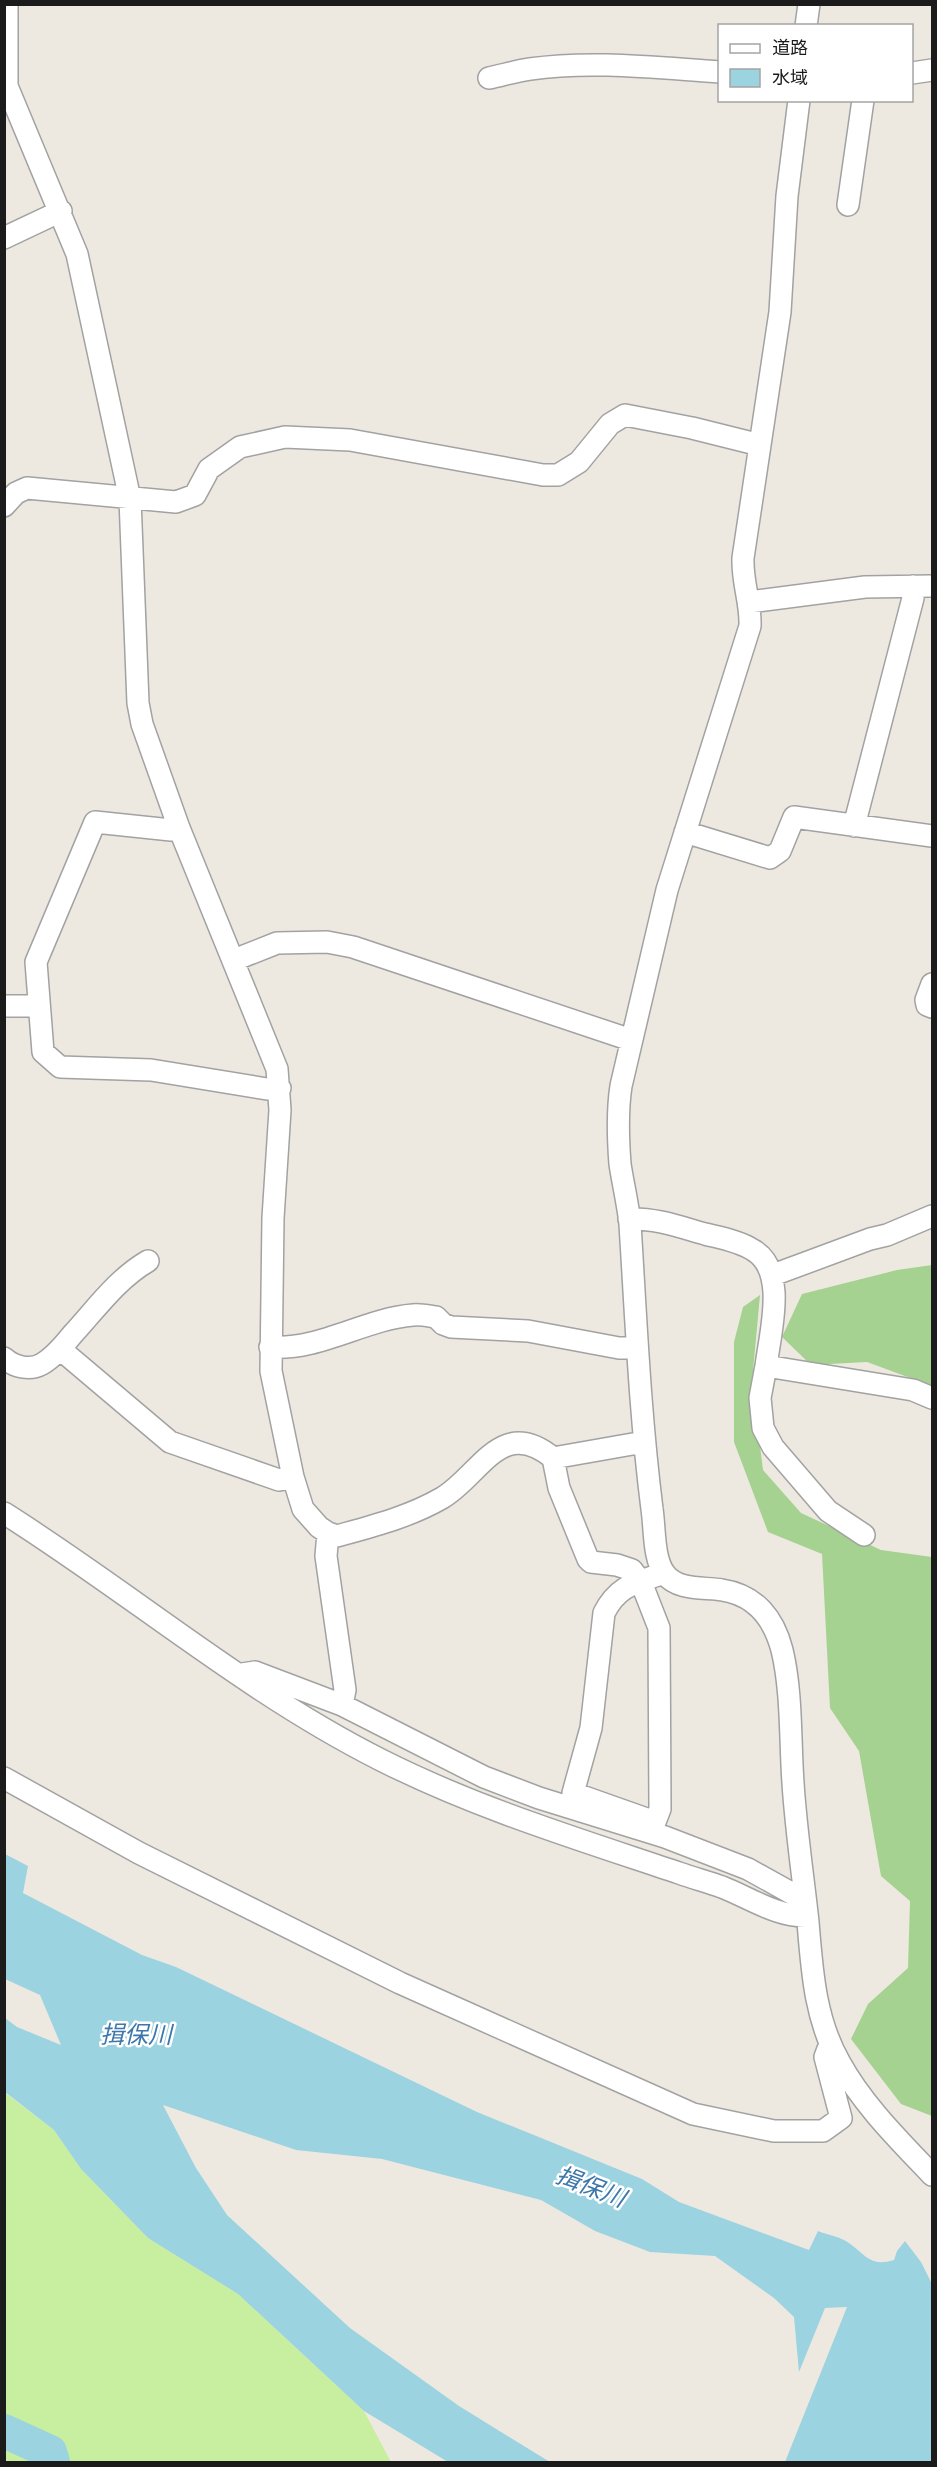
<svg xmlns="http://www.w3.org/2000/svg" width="937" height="2467" font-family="Mulish,'Noto Sans JP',sans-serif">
<rect width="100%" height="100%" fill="#eee9e0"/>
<path fill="#c8ef9f" d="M4,2092L54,2130L81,2169L148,2238L238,2294L364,2411L391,2462H5Z"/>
<path fill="#a5d290" d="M932,1265V1386L867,1362L811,1365L782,1337L802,1294L897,1270Z
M760,1295L752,1382L763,1470L801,1513L881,1550L932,1557V2116L901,2104L851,2039L868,2004L908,1968L910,1901L881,1876L859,1751L830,1708L822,1554L768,1532L734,1442V1342L743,1307Z"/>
<path fill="#9bd3e1" d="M5,1854L28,1866L23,1893L142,1955L176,1967L477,2112L642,2179L679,2202L809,2250L818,2231C828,2235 841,2237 849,2243C867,2256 870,2267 894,2260L897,2251L905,2241L921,2262L932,2284V2462H785L847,2307L825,2308L799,2372L794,2317L774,2298L715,2256L650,2252L595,2231L541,2200L382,2159L296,2150L163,2105L196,2168L227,2215L350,2328L459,2406L550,2462H448L364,2411L238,2294L148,2238L81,2169L54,2130L5,2092V2018L17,2027L61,2045L40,1995L5,1979Z"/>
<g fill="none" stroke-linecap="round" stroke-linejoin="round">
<path stroke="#9bd3e1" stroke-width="34" d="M4,2431L50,2452L53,2462"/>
<defs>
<path id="street" d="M7,4V86L77,254L130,499L138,703L142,724L179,828L277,1069L280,1110L273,1218L271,1371L293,1477L303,1509L319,1527L328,1533L337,1536C373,1526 409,1517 442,1498C480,1476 501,1415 553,1458L644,1442
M806,26L809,4
M912,73L932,70
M489,78C503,75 516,71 530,69C592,60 658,68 720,72
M799,100L787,196L780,312L743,558C742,583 751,602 750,626L667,890L621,1086C617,1112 618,1138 620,1164C623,1184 628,1204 630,1224C636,1320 640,1414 652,1509C655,1528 653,1559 665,1574C678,1591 704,1587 722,1590C756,1595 774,1619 782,1650C792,1691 790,1741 793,1783C796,1830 803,1876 808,1922C812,1971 815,2020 840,2063C863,2105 900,2141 932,2175
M848,205L863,100
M4,238L61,211
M4,506L16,493L27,488L176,502L195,495L209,469L240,447L285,437L350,440L543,475H558L579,462L610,424L625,415L692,428L760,445
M749,602L865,587L932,586
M854,826L913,598V586
M179,828L171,830L95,822L36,962L43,1052L60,1067L151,1070L267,1089L280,1088
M685,832L770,858L780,851L794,817L932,836
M234,960L277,943L327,942L353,947L631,1040
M932,984L926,1000L927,1005L932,1007
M4,1006H38
M629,1219C656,1218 680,1227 705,1234C721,1238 739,1241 753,1250C788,1270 770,1333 766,1366L913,1390L932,1398
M773,1275L870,1239L887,1235L932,1216
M270,1347C319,1351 364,1319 413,1315C420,1314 429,1316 436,1317L443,1324L451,1327L528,1331L619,1348H637
M60,1349L170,1442L279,1480L293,1477
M4,1358C14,1367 30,1371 42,1364C54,1357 64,1345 72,1335C96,1309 117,1279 148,1261
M766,1366L760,1398L763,1428L773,1447L828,1511L864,1535
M553,1458L559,1488L588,1559L591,1562L617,1565L632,1570L641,1582L659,1628L660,1809L655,1822L573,1793L591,1728L604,1613C618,1585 636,1583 664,1573
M4,1513C131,1593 246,1692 381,1760C476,1808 578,1839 679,1873C693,1878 708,1882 722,1887C750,1898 777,1917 807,1916
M328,1533L326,1556L345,1690L342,1705
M242,1674L255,1672L342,1705L484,1777L539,1798L665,1837L748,1869L793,1894L805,1895
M4,1778L139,1853L400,1983L693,2114L774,2131H823L841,2118L825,2057L828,2049"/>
</defs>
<use href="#street" stroke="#a2a2a2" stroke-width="24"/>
<use href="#street" stroke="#fff" stroke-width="21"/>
</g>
<g text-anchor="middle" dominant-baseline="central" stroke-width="5" stroke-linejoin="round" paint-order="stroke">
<g font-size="24" font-style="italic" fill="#3e77ab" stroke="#fff">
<text x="136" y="2034">揖保川</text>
<text transform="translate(591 2186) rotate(21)">揖保川</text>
</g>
</g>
<rect width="937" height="2467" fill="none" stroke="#1b1b1b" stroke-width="12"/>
<rect x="718" y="24" width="195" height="78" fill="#ffffff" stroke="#a4a4a4" stroke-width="1.5"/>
<rect x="730" y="44" width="30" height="9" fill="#ffffff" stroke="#a4a4a4" stroke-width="1.5"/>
<text x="772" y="54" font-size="18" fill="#1b1b1b">道路</text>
<rect x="730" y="69" width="30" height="18" fill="#9bd3e1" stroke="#a4a4a4" stroke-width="1.5"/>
<text x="772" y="84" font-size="18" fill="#1b1b1b">水域</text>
</svg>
